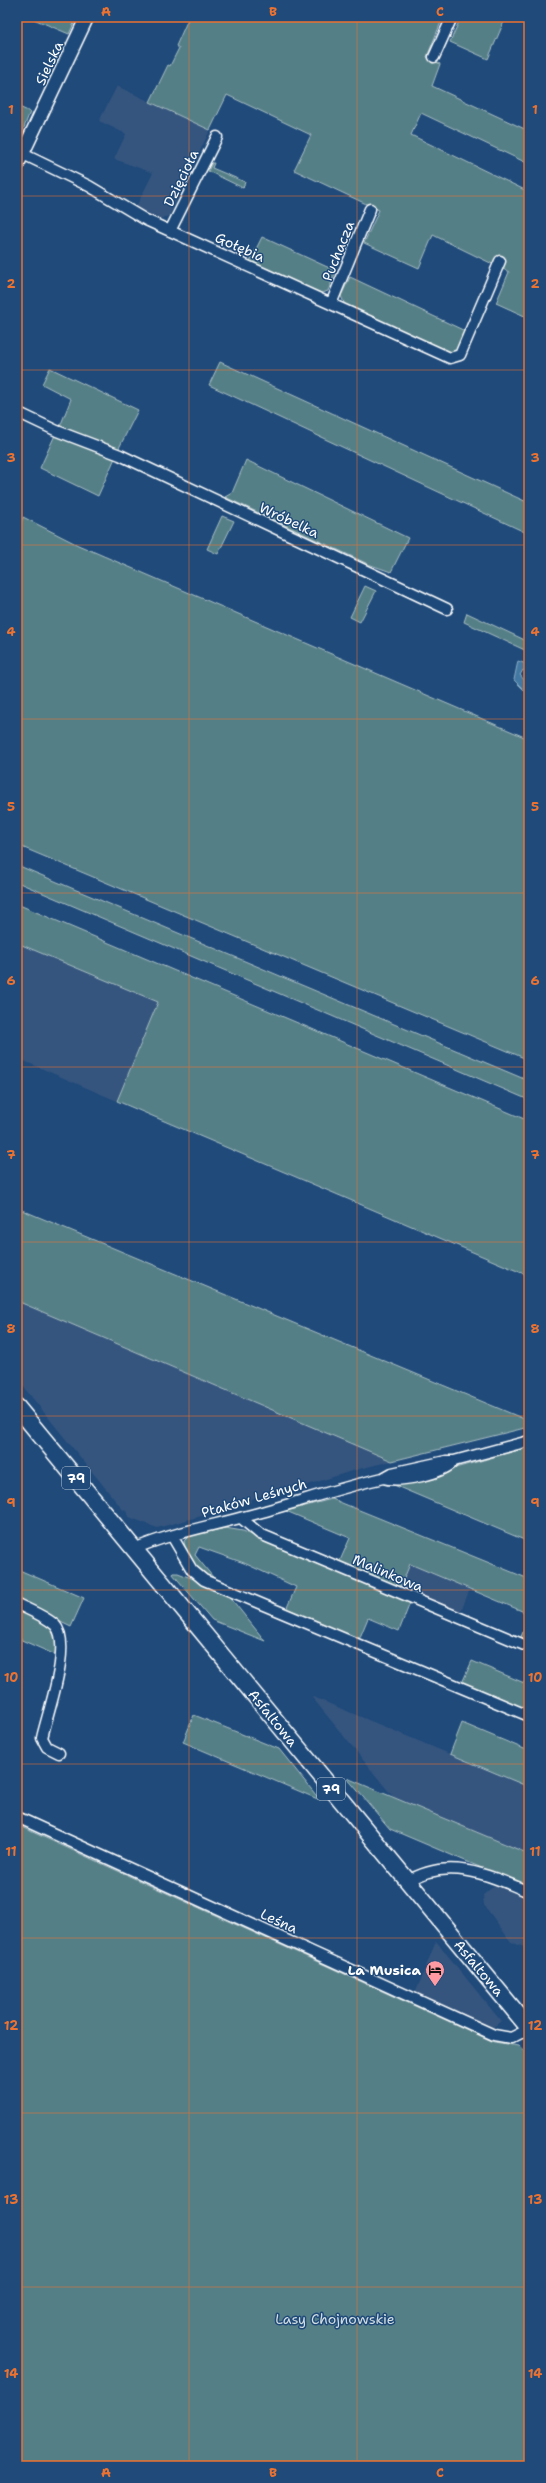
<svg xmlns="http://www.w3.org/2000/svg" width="546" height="2483" font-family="'Shantell Sans',sans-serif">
<rect width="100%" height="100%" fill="#1f4a7a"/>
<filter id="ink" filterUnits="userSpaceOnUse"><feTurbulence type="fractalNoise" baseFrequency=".025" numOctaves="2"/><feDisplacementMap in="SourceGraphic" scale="8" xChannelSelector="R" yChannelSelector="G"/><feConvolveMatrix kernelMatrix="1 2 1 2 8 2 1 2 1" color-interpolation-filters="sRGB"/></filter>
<g filter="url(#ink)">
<path fill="#34547e" d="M117,86L210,130L169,216L160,219L136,207L153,173L114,159L126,134L99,121Z
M17,943L158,1002L117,1101L17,1058Z
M17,1301L298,1420L392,1461L355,1470L283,1493L280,1496L273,1493L252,1499L250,1503L157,1528L129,1517L125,1509L123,1510L17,1379Z
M410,1564L470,1589L460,1614L400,1588Z
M311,1696L529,1787V1854L394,1798Z
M495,1885L529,1899V1949L511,1942L484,1905L483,1895Z
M436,1941L501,2021L491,2029L415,1994Z"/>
<path fill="#557f87" stroke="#aabfc3" d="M29,17H77L69,34Z
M189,17H443L427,57L440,64L432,86L529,131V164L421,113L411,135L529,192V318L496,303L509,272L433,235L419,268L364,243L379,210L294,170L311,135L227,95L210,130L150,102L168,65L170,66L179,48L176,46Z
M461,17H506L488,59L450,42Z
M17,106L30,112L20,138L17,139Z
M212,163H214L212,168L245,182L243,188L208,171Z
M262,237L336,271L328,291L320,294L250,261Z
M350,277L465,331L457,350L449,354L345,305L341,296Z
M220,362L529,503V534L209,385Z
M50,368L138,410L118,450L59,429L71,399L42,384Z
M55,435L115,458L98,496L40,468Z
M246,460L408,538L391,572L368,564L225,497L232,493Z
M222,516L234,521L218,554L207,549Z
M23,517L78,545L529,739V1060L17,845V533Z
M365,586L376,591L360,622L350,617Z
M467,613L529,642V652L464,622Z
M17,865L529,1081V1100L17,882Z
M17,904L529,1121V1276L117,1101L158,1002L17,943Z
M17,1208L529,1421V1427L392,1461L17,1301Z
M529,1447V1542L389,1483L410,1481Z
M332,1499L529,1579V1614L410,1564L400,1588L339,1563L350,1538L286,1511Z
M225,1528L243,1531L410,1603L399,1631L368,1618L358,1642L285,1612L296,1587L244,1563L199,1547L195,1555L217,1582C203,1577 185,1556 184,1541L189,1536Z
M17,1569L84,1598L71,1627L17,1601Z
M172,1573H178L225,1591L265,1641L212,1620Z
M17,1607C46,1623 54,1620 58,1656L17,1638Z
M529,1618V1643L520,1639Z
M472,1661L529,1685V1714L461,1685Z
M194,1715L279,1749L320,1800L183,1742Z
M462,1723L529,1751V1787L450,1754Z
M347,1778L529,1854V1888L390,1829Z
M17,1825L494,2042L519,2046L529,2055V2466H17Z"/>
<path fill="#4378a1" stroke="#8eaec7" d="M518,661L529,665V672L523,670L520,675L525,681H529L528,691H525L514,680Z"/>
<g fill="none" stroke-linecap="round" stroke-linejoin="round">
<defs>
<path id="minor" d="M434,57L452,17
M23,154L89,186L146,220L450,358L460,355L500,261
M170,231L217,137
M331,304L370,209
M17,412L57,431L120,455L447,609
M383,1478C399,1483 444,1474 454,1461
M241,1518L260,1534L529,1647
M172,1536L192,1570L204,1580L529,1716
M134,1549C171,1533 212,1526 251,1515C296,1503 338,1488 383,1478L392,1473L446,1461H454L529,1441
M17,1604C29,1610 45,1616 55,1625C73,1644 47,1714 42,1738L47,1747L59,1753
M17,1817L494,2035L511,2038L529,2029
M407,1882C447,1856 489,1875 529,1892"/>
<path id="tertiary" d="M17,165L87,17"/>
<path id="primary" d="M17,1407L529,2028"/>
</defs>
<use href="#minor" stroke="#fff" stroke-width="13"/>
<use href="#tertiary" stroke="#fff" stroke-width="16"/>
<use href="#primary" stroke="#fff" stroke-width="19"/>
<use href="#minor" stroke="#1f4a7a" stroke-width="10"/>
<use href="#tertiary" stroke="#1f4a7a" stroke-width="13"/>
<use href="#primary" stroke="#1f4a7a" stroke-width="16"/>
</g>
</g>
<path fill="none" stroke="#eb7230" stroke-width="1" stroke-opacity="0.55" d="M189,17V2466M357,17V2466M17,196H529M17,370H529M17,545H529M17,719H529M17,893H529M17,1067H529M17,1242H529M17,1416H529M17,1590H529M17,1764H529M17,1938H529M17,2113H529M17,2287H529"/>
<defs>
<symbol id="hotel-pin" viewBox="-11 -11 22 30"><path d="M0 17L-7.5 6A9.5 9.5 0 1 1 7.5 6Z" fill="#ff9aa2" stroke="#1f4a7a"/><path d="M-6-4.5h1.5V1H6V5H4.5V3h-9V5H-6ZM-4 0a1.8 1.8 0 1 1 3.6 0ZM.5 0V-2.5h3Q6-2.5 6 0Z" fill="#111"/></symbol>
</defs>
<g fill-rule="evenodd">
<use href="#hotel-pin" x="424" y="1959" width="22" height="30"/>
</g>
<g text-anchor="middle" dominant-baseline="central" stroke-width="3" stroke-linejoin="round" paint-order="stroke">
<g fill="#1f4a7a" stroke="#bcc9d7" stroke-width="1">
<rect x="62" y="1467" width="28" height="22" rx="3"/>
<rect x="317" y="1778" width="28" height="22" rx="3"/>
</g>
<g font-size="13" font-weight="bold" fill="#fff">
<text x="76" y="1478">79</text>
<text x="331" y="1789">79</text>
</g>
<g font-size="14" fill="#fff" stroke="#1f4a7a">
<text transform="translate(49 63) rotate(-65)">Sielska</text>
<text transform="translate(181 178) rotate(-64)">Dzięcioła</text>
<text transform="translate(240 247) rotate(24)">Gołębia</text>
<text transform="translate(338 251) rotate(-68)">Puchacza</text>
<text transform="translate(289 520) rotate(25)">Wróbelka</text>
<text transform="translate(254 1498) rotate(-16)">Ptaków Leśnych</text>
<text transform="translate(388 1573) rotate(23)">Malinkowa</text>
<text transform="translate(273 1718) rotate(51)">Asfaltowa</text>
<text transform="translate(279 1921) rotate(25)">Leśna</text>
<text transform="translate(479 1968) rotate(50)">Asfaltowa</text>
</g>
<g font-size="14" font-weight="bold" fill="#fff" stroke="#1f4a7a" text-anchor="end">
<text x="421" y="1970">La Musica</text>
</g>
<g font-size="14" fill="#d4dfe1" stroke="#1f4a7a">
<text x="335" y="2319">Lasy Chojnowskie</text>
</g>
</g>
<rect width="546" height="2483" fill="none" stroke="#1f4a7a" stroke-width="44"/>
<rect x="22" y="22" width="502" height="2439" fill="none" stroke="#eb7230" stroke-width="1.5"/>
<g font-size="13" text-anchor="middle" font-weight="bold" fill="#eb7230">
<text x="106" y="16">A</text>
<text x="273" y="16">B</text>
<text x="440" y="16">C</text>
<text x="11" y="114">1</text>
<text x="535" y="114">1</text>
<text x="11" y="288">2</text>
<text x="535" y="288">2</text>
<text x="11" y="462">3</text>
<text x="535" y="462">3</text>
<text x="11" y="636">4</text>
<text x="535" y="636">4</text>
<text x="11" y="811">5</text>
<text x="535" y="811">5</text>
<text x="11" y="985">6</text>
<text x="535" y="985">6</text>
<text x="11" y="1159">7</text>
<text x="535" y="1159">7</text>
<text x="11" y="1333">8</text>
<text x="535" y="1333">8</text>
<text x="11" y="1507">9</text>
<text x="535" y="1507">9</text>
<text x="11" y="1682">10</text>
<text x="535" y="1682">10</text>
<text x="11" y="1856">11</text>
<text x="535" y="1856">11</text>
<text x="11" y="2030">12</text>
<text x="535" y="2030">12</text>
<text x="11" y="2204">13</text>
<text x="535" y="2204">13</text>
<text x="11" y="2378">14</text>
<text x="535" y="2378">14</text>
<text x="106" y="2477">A</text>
<text x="273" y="2477">B</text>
<text x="440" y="2477">C</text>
</g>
</svg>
